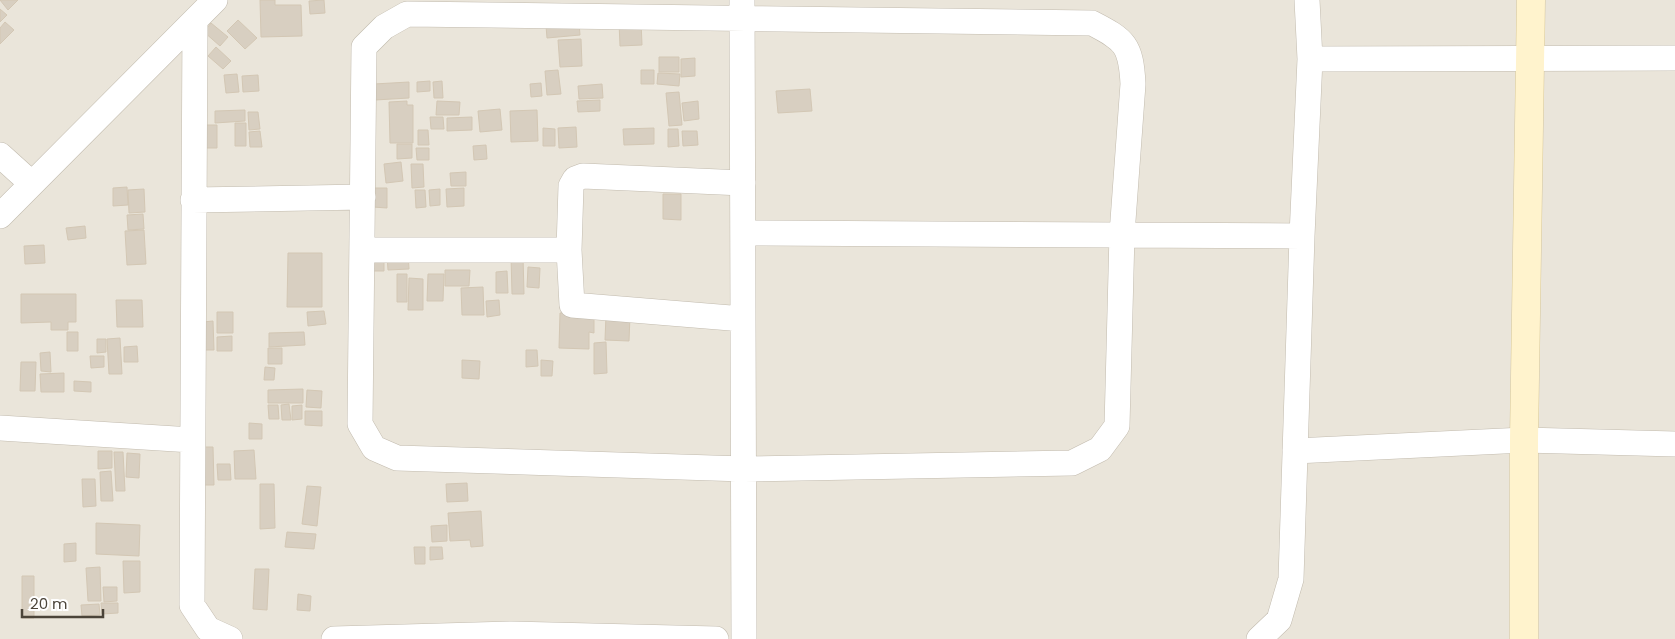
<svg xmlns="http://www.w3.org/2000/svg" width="1675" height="639" font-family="Poppins,sans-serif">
<rect width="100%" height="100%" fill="#f6f3ec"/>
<path fill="#eae5da" d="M0,0H1675V639H0Z"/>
<path fill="#d8cfc1" stroke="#d3c7b4" d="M0,0H18L8,10Z
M260,0H275V5H301L302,36L261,37Z
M324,0L325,13L310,14L309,1Z
M0,9L7,15L0,22Z
M238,20L257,38L245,49L227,31Z
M641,21L642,45L620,46L619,22Z
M5,22L14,30L0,44V28Z
M211,23L228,37L220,46L204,32Z
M579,23L580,35L547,38L546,26Z
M581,39L582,66L560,67L558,40Z
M216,47L231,61L223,69L208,56Z
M659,57H679V72H659Z
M695,58V76L681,77V59Z
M558,70L561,94L547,95L545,71Z
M641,70H654V84H641Z
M658,73L680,74L679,86L657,84Z
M237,74L239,92L226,93L224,75Z
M258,75L259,91L243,92L242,76Z
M430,81V91L417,92V82Z
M442,81L443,98H434L433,82Z
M409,82V98L375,100L374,84Z
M541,83L542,96L531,97L530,84Z
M602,84L603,98L579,99L578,86Z
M810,89L812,111L778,113L776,91Z
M679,92L682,125L669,126L666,93Z
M600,100V111L578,112L577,101Z
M407,101V105H413V143H390L389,102Z
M437,101L460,102L459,115H436Z
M698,101L699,119L684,121L682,103Z
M500,109L502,130L480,132L478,111Z
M245,110V121L215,123V111Z
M537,110L538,141L511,142L510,111Z
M248,112H258L260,129L249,130Z
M430,117H443L444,129H431Z
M472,117V130L447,131V118Z
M235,123H246V146H235Z
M203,125H217V148H204Z
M576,127L577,147L559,148L558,128Z
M543,128L555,129V146H543Z
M654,128V144L624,145L623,129Z
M668,129H678L679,146L668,147Z
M418,130H428L429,145H418Z
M260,131L262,147H250L249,132Z
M682,131H697L698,145L683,146Z
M397,144H412V158L397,159Z
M486,145L487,159L474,160L473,146Z
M416,148H429V160H417Z
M401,162L403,181L386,183L384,164Z
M411,164H423L424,187L412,188Z
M466,172V186H451L450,173Z
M127,187L128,205L113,206V188Z
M374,188H387V208L373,207Z
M464,188V206L447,207L446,189Z
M144,189L145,212L129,213L128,190Z
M440,189V205L430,206L429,190Z
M415,190H425L426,207L416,208Z
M663,194H681V220L663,219Z
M143,214L144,229L128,230L127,215Z
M85,226L86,238L68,240L66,228Z
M144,230L146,264L127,265L125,231Z
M44,245L45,263L25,264L24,246Z
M288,253H322V307H287Z
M374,253L384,254V271H373Z
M408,253L409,269L388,270L387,255Z
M511,256H523L524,294H512Z
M528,267L540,268L539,288L527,287Z
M445,270H470L469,286H445Z
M507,271L508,293H496V272Z
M397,274H407V302H397Z
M428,274H444L443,301H427Z
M409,278L423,279V310H408Z
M483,287L484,315H462L461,288Z
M21,294H76V322H68V330H51V322L21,323Z
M116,300H142L143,327H117Z
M499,300L500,315L487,317L486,301Z
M324,311L326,324L308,326L307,312Z
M217,312H233V333H217Z
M560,313L594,314V333L589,332V349L559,348Z
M606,315L630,316L629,341L605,340Z
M213,321L214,350H204L203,322Z
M67,332H78V351H67Z
M304,332L305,345L269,347V333Z
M232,336V351H217V337Z
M120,338L122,374H109L107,339Z
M97,339H106V352L97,353Z
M606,342L607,373L594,374V343Z
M137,346L138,362H124V347Z
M268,348H282V364H268Z
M526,350H537L538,366L526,367Z
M50,352L51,372L41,371L40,353Z
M90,356H104V367L91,368Z
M462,360L480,361L479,379L462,378Z
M541,360L553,361L552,376H541Z
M21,362H36L35,391H20Z
M265,367L275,368L274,380H264Z
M64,373V392H41L40,374Z
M74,381L91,382V392L74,391Z
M303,389V403H268V390Z
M307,390L322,391L321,408L306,407Z
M289,404L291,420H282L281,405Z
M268,405H278L279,419H269Z
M302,405V419L292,420V406Z
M305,411H322V426L305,425Z
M249,423L262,424V439H249Z
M201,447H213L214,485H201Z
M254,450L256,479H235L234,451Z
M98,451H112V468L98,469Z
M114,452H123L125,491H116Z
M127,453L140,454L139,478L126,477Z
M217,464H230L231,480H218Z
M111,471L113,501H101L100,472Z
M82,479H95L96,506L83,507Z
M467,483L468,501L447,502L446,484Z
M260,484H274L275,528L260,529Z
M307,486L321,487L317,526L302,524Z
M481,511L483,546L471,547L470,540L450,541L448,513Z
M96,523L140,525L139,556L96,554Z
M447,525V541L432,542L431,526Z
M287,532L316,534L314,549L285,547Z
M76,543V561L64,562V544Z
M414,547H425V564H415Z
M430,547H442L443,559L430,560Z
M123,561H140V592L124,593Z
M100,567L101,601H88L86,568Z
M255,569H269L267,610L253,609Z
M22,576H34V618H22Z
M103,587H117V601L104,602Z
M298,594L311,596L310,611L297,610Z
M101,603H118V613L102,614Z
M99,604L100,615L82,616L81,605Z"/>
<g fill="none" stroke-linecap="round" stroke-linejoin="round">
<defs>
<path id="street" d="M742,0L744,639
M407,14L1092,23C1125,40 1131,45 1133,84L1122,234L1117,426L1100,449L1072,463L744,469L397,458L374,448L360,424L364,47L384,27Z
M195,22L192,605L208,629L230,639
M1310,59L1675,58
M0,155L31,183
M743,183L583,176L575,179L571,186L569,250L572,305L743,319
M193,200L363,197
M0,216L215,0
M743,233L1302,236
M362,250H569
M0,428L192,440
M1295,451L1524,440L1675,444
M334,639L511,634L716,639
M1259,639L1279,620L1291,579L1302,236L1310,59L1307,0"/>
<path id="secondary" d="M1524,639V440L1531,0"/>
</defs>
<use href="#street" stroke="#c2bbae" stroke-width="26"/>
<use href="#secondary" stroke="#d6c79b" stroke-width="29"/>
<use href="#street" stroke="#fff" stroke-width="25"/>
<use href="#secondary" stroke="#fff3cd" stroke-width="28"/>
</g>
<path d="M22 609v8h81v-8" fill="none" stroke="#4b4439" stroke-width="2.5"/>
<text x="30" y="609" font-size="15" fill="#4b4439" stroke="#ffffff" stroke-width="4" paint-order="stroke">20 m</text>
</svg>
